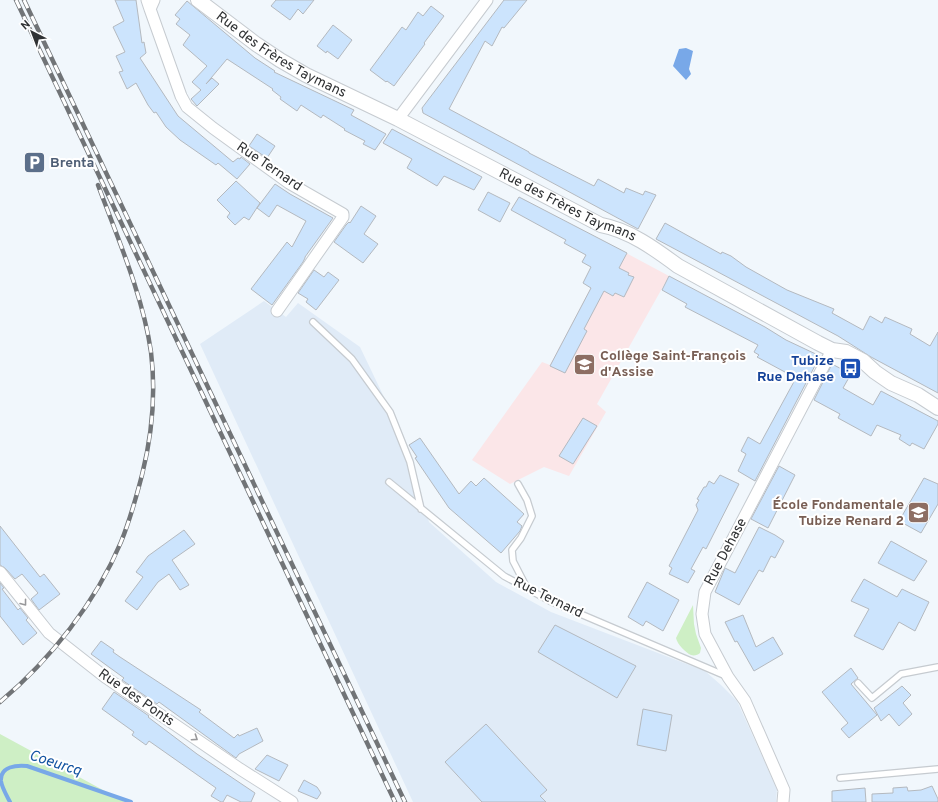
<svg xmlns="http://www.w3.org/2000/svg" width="938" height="802" font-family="Overpass,sans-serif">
<rect width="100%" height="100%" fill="#f1f7fc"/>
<path fill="#e0ebf7" d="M264,301L286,317L298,303L360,347L406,443L429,522L496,582L551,612L705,671L721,685L737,701L777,789L776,802H413L200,344Z"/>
<path fill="#fbe6e8" d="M613,246L669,276L597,404L606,412L569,476L544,467L510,484L472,460L542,362L550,365Z"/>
<path fill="#ceefc5" d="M693,605L694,624L696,634L701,648L700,653C698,655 694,656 691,655C686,653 677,644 676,638Z
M0,734L125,802H0Z"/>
<path fill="#78a8e8" d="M686,48L693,51L689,69L691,74L686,80L673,66L679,49Z"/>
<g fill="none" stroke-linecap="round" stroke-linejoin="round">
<path stroke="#78a8e8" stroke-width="4" d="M10,802C7,796 2,788 1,781C0,766 17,765 27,766L131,802"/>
</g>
<path fill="#cce4fd" stroke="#b4b9bf" d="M115,0H136L142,43L144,42L146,53L140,58L178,116L233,162L238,158L240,159L241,157L250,164L237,179L218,163L216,165L180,140L166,127L156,112L154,113L148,105L136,83L127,89L119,72L123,71L116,56L125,52L113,27L124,21Z
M276,0H314L303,14L298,9L290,20L271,6Z
M504,0H527L504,28L502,27L492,46L485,41L449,109L529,152V153L594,186L598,179L624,193L626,188L643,195L645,191L656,195L638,229L423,113L422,108Z
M187,1L255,58L275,71L274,72L354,110L351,115L386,134L375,150L363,144L365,141L344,130L345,129L323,115L321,118L301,105L297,111L280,99L281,97L272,90L273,89L227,59L206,84L212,78L219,84L197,106L191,99L201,90L192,82L207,66L183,45L190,35L176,24L180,19L175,15Z
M431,6L444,16L424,43L425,44L394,86L387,81L386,82L370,70L402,27L406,30L418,12L423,16Z
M333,25L352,40L338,59L327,51L326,53L317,46Z
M392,129L482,177L474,190L444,176L437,186L407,168L412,159L383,143Z
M257,134L275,146L267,158L249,146Z
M236,181L260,203L249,220L244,217L235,225L227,217L230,213L217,200Z
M275,184L290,194L333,218L305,257V258L303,262L272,305L251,289L287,242L292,247L306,221L277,205L269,217L257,208Z
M488,192L510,203L500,222L478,210Z
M519,197L627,253L619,268L629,273L628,275L634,277L624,297L615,293L613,296L604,291L584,329L587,331L565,373L550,366L591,288L583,283L591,267L582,262L586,255L564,243L566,240L511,210Z
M361,206L376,216L364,234L378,244L363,263L334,242L346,225L349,222L350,223Z
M665,223L721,254L722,252L731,256L746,267L787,290L834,309L832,313L863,330L870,316L882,323L885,317L912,329L910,334L930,346L938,332V393L871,357L838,336L656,239Z
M314,270L324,277L328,272L339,280L316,310L306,302L308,299L298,293Z
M669,276L765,327L786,340L820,356L755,481L738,471L746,454L741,451L748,437L760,444L796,378L757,357L759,355L754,352L758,345L685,307L687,304L662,290Z
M832,364L851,374L843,388L873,405L881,391L938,421V424L924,449L912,443L910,446L899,439L901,435L877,425L871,436L838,418L840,414L814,400Z
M583,418L597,426L573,464L559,456Z
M420,438L459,494L471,481L476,486L484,478L524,514L517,522L522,526L520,531L501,553L449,508L415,458L417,457L409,445Z
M779,466L795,475L768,528L751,519Z
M720,475L739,484L706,549L703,547L691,569L695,571L688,583L669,574L672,568L669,566L698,510L696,505L699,500L697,499L704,487H706L709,481L714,484Z
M924,478L938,484V504L921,533L899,521Z
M0,526L40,577L44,574L60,594L39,610L31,599L38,593L22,574L15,579L5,568L0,565Z
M759,527L775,535L784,541L775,558L771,556L763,572L759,570L739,605L715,592L725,568L735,573Z
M184,530L195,544L172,560L189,585L180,590L169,574L158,582L137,610L125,601L143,577L136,572L148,556Z
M891,541L927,561L914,581L878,563Z
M864,579L897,597L902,589L929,602L915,631L899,622L883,650L854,636L869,609L851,601Z
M647,582L679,600L663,631L646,621L643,626L628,617Z
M0,583L4,588L2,589L12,602L18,610L20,608L28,618L26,620L37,633L23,645L0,616Z
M743,615L756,647L773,637L783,654L754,671L737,641L735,642L725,622Z
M555,625L636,666L617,698L538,652Z
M101,641L114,650L113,652L120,657L201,710L199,712L234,738L238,734L239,736L257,728L263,741L239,754L236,758L159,702L157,704L122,680L124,678L91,654Z
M851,668L858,678L851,684L877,715L849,738L841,729L848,723L822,692Z
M902,686L911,695L903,703L912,714L899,726L889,714L881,721L874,708Z
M114,692L149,716L148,717L197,754L255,793L251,802H241L227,795L223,802H221L211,796L216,788L149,741L146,745L132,735L134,732L102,709Z
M643,709L672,715L666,751L637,745Z
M486,724L547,790L540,796L546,802H482L445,762Z
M267,755L288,765L279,781L255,769Z
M304,780L317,787L321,793L317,799L298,791Z
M932,786L938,799V802H872V794L893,793V788L907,787L908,791L921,790Z
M865,788L866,802H832V791Z"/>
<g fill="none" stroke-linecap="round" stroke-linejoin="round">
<defs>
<path id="service" d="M313,322L352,359L390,412L410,462L421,509
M389,482L504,576L550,601L726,676
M518,484L527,500L532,516L521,538L512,550L513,561L527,588
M858,683L872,698L901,674L938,667
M840,778L938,769"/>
<path id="minor" d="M147,0L150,9L154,0
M150,9L181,96L187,107L213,128L289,183L343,214V217L277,311
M398,119L487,0
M0,572L49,633L105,677L240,769L292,802
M783,802L784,790L745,701L728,677L705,634L702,614L705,592L832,350"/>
<g id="tertiary">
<path id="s1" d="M198,0L256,44L280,60L306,75L398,119L601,225C629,230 655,249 678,266L818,343L832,350L846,352L863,361L875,372L891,383L918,395L938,408"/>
</g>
</defs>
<use href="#service" stroke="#c6cbd0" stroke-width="8"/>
<use href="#minor" stroke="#c6cbd0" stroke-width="13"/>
<use href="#tertiary" stroke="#c6cbd0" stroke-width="16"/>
<use href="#service" stroke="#fff" stroke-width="5.5"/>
<use href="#minor" stroke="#fff" stroke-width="11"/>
<use href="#tertiary" stroke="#fff" stroke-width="14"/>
<defs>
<path id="rail" d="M16,0L395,802
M24,0L405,802
M0,702C50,660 96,602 121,542C130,520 136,498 142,475C152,435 156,393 151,352C143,296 118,239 98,185"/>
</defs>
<use href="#rail" stroke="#717477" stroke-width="4.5"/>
<use href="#rail" stroke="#fff" stroke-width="3" stroke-dasharray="9" stroke-linecap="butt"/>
</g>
<defs><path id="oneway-chevron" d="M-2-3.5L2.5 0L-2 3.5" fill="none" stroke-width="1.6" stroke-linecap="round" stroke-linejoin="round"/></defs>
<g stroke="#98989a">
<use href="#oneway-chevron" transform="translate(24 603) rotate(52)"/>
<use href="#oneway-chevron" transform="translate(195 738) rotate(34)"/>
</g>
<defs>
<symbol id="parking-square" viewBox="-11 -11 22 22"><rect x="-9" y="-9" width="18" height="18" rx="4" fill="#5c6f8a" stroke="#fff"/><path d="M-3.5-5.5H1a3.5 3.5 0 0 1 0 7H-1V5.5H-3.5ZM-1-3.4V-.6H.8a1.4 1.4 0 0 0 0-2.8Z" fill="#fff"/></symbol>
<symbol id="school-square" viewBox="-11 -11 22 22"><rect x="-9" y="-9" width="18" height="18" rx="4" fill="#8d6e63" stroke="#fff"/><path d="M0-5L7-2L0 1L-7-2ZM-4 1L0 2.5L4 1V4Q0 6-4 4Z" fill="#fff"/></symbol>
<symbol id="bus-square" viewBox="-11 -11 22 22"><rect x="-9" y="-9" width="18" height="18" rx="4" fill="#1a4fb4" stroke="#fff"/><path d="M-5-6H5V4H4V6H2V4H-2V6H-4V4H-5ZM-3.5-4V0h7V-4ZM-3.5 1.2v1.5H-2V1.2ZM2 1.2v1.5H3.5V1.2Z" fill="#fff"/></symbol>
</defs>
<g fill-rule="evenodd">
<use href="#parking-square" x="22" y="150" width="25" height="25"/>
<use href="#school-square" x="572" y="352" width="25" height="25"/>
<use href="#bus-square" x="838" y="356" width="25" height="25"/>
<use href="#school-square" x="906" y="500" width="25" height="25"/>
</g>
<g text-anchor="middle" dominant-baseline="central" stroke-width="4" stroke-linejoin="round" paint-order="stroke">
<g font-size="14" fill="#303234" stroke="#fff">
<text stroke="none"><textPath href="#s1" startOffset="100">Rue des Frères Taymans</textPath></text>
<text transform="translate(269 167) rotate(34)">Rue Ternard</text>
<text stroke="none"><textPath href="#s1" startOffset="424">Rue des Frères Taymans</textPath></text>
<text transform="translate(726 552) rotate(-62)">Rue Dehase</text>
<text transform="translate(548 598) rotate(26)">Rue Ternard</text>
<text transform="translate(136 698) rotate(35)">Rue des Ponts</text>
</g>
<g font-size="14" font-weight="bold" fill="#4e5e75" stroke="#fff" text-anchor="start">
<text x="50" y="163">Brenta</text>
</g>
<g font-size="14" font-weight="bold" fill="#785e54" stroke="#fff" text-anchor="start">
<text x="600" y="356">Collège Saint-François<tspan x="600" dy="16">d'Assise</tspan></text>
<text x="904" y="505" text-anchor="end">École Fondamentale<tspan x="904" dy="16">Tubize Renard 2</tspan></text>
</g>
<g font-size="14" font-weight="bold" fill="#164399" stroke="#fff" text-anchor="end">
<text x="834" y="361">Tubize<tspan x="834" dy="16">Rue Dehase</tspan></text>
</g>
<g font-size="15" font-style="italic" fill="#1656a2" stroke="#fff">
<text transform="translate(55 764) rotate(18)">Coeurcq</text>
</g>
</g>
<g transform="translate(32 32) rotate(318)" stroke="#ffffff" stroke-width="3" paint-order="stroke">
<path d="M0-3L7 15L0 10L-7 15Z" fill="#303234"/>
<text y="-6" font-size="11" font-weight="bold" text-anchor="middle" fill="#303234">N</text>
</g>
</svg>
